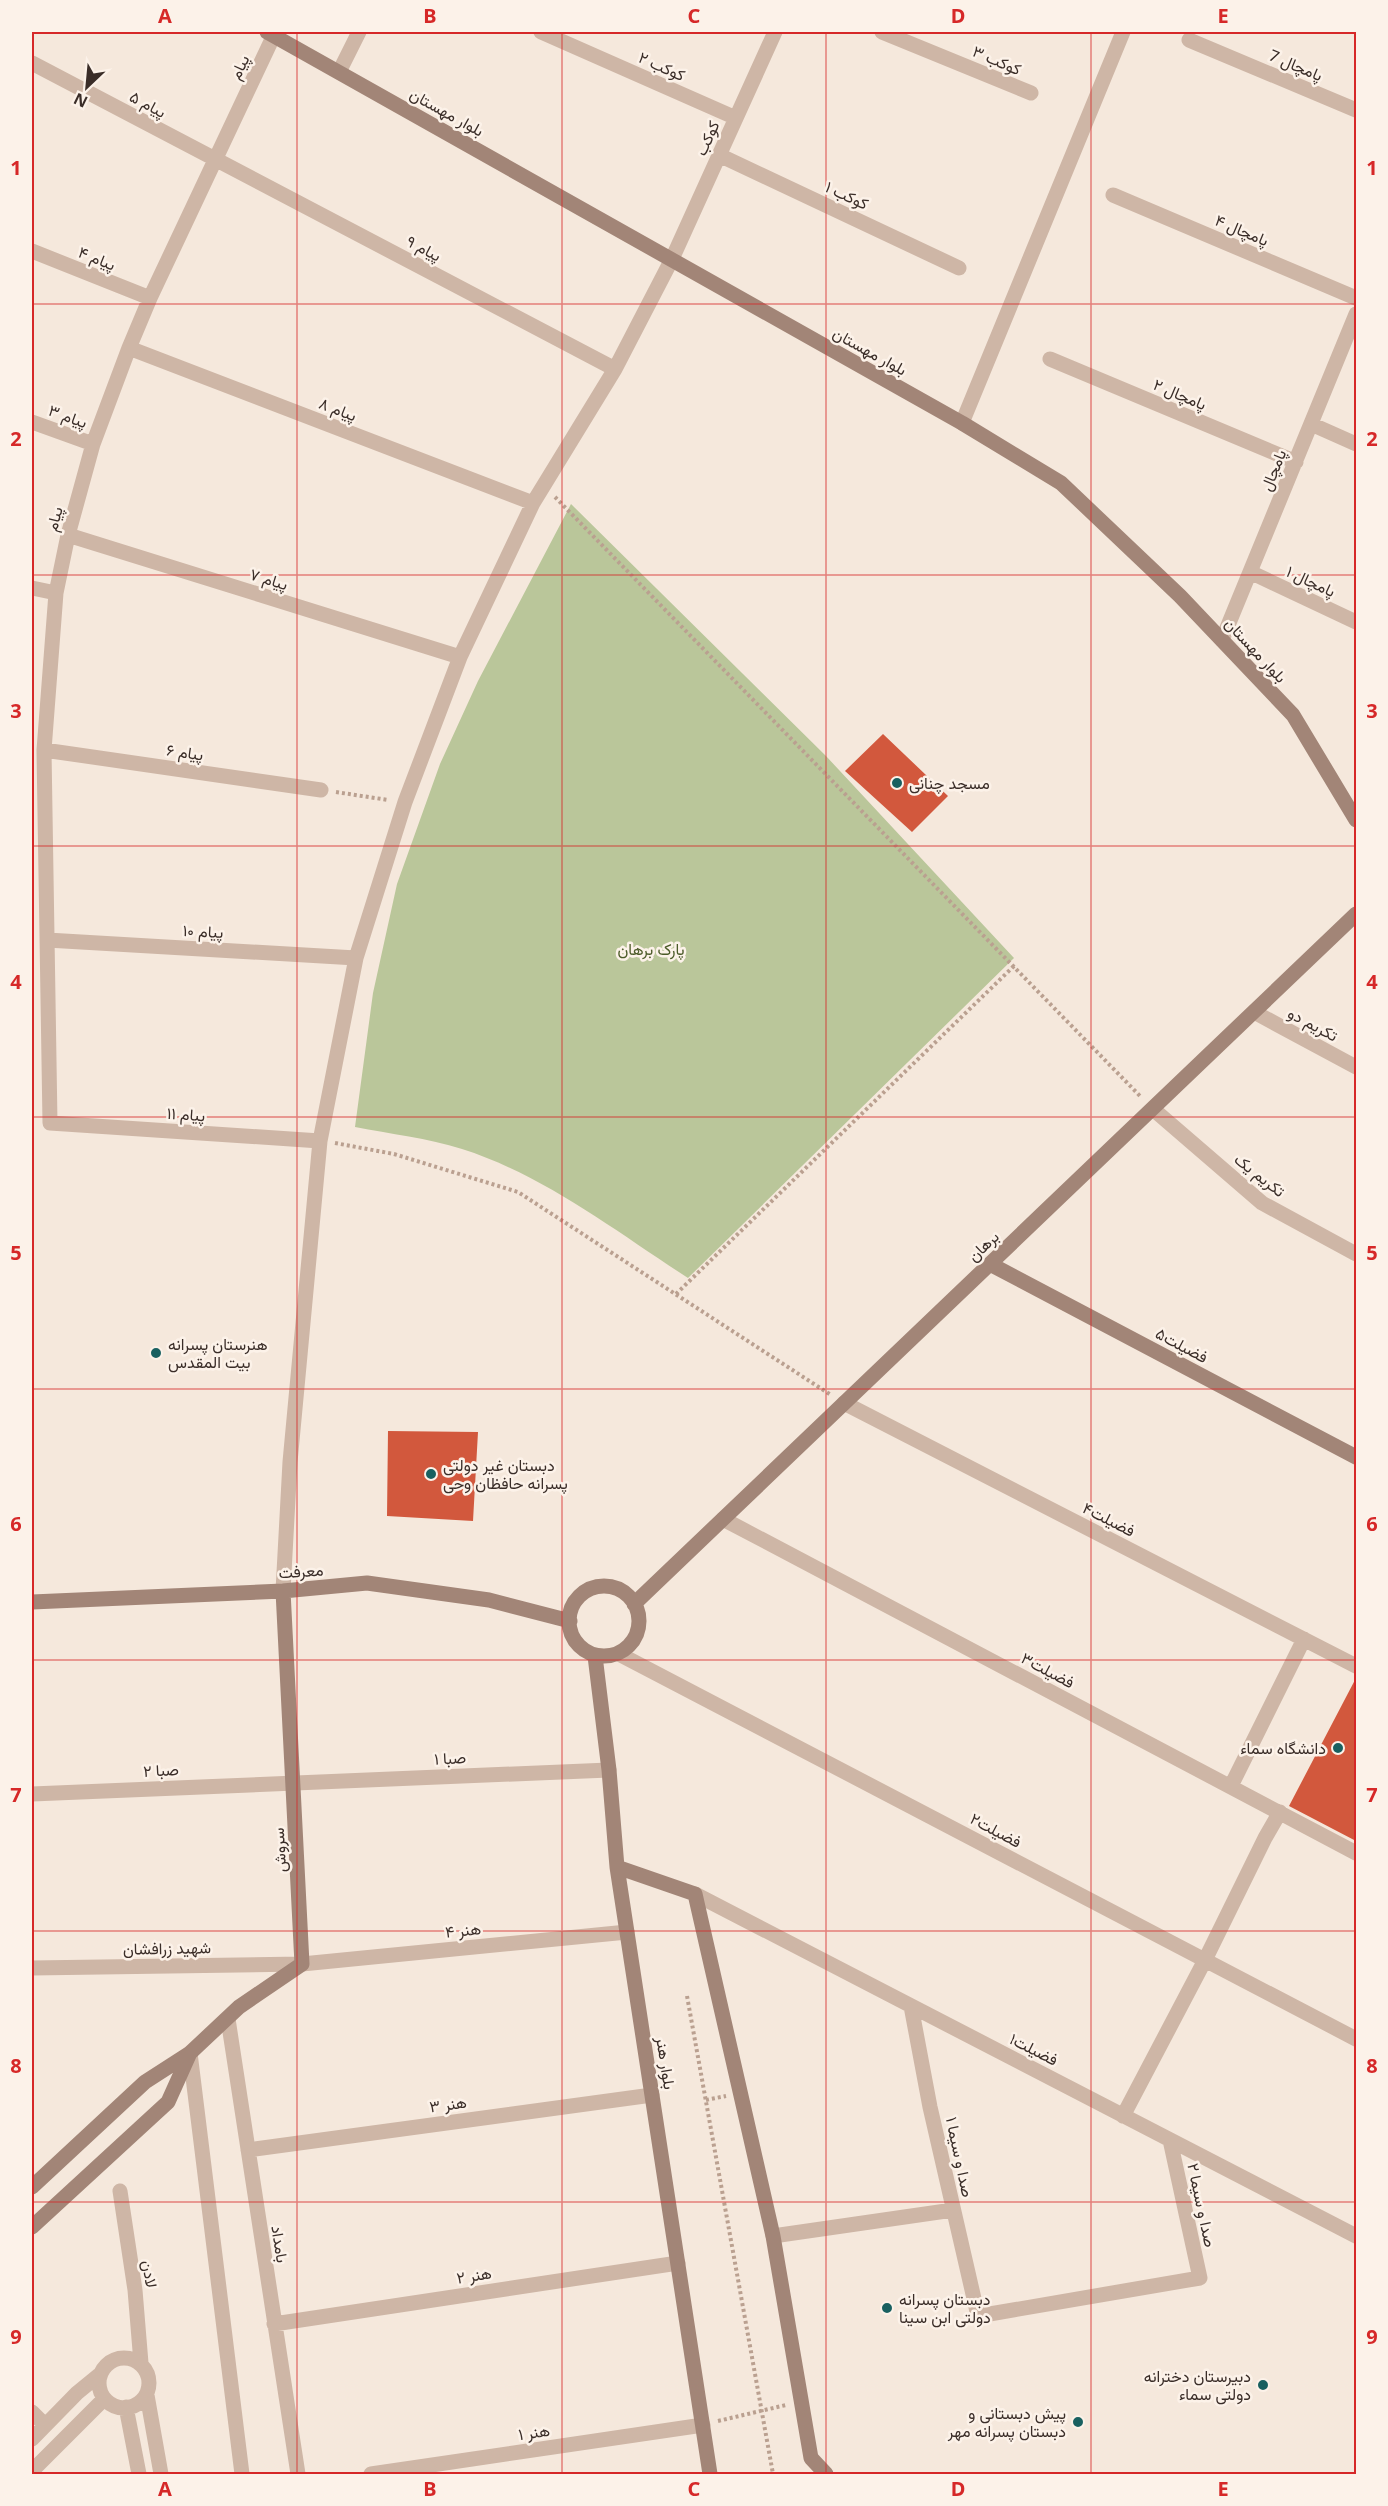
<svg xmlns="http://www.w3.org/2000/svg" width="1388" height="2506" font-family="'Noto Sans',Vazirmatn,sans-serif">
<rect width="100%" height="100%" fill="#f5e8dc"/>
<path fill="#bac69a" d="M571,504L826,756L1014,958L688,1278C617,1232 544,1175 462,1149C428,1138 390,1134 355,1127L373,993L397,884L440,764L478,681Z"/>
<path fill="#d2583d" d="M883,734L948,796L912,832L845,771Z
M388,1431L478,1432L473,1521L387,1516Z
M1356,1678V1841L1289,1806Z"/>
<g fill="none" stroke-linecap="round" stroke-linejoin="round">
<path stroke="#baa090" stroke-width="4" stroke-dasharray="3 3" stroke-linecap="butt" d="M555,497L1141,1097
M336,792L388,800
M335,1143L394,1154L518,1192L831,1395
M676,1294L1014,966
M687,1996L773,2474
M706,2100L726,2096
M718,2421L786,2405"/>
<path stroke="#ceb6a6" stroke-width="15" d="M541,32L736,118
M882,32L1031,93
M274,35L150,298L129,348L93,444L68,535L56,593L44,750L50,1123L320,1141
M1189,40L1356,110
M32,63L615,369
M339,72L359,32
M719,155L959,268
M1113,195L1356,298
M32,251L150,298
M129,348L533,503
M1050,359L1296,462
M32,422L93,444
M962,423L1123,32
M1311,424L1356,444
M68,535L460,657
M1250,572L1356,622
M32,588L56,593
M1222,640L1356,314
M44,750L321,790
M47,940L356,958
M1254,1012L1356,1067
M1153,1109L1262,1203L1356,1254
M844,1403L1356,1666
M723,1519L1356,1853
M283,1591L290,1462L320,1141L356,958L405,802L460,657L533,503L615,369L672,259L775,32
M619,1654L1356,2039
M1231,1786L1304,1639
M32,1794L609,1770
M695,1894L1356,2236
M32,1968L302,1964L627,1932
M911,2006L930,2107L978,2316L1200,2278L1170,2140
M228,2019L298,2474
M190,2053L242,2474
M1123,2116L1205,1960L1265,1838L1280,1812
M248,2150L652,2095
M120,2191L135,2290L141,2363
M773,2236L953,2210
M274,2324L678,2263
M99 2383a25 25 0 1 1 50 0a25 25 0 1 1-50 0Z
M147,2395L161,2474
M126,2407L139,2474
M32,2412L45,2425
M32,2439L77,2393L99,2375
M32,2471L104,2399
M371,2474L703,2425"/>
<path stroke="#a28577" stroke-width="15" d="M267,32L962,423L1061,483L1180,596L1293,715L1356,820
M990,1264L1356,1457
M569 1621a35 35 0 1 1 70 0a35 35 0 1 1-70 0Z
M32,1602L283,1591L367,1583L489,1600L570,1621
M634,1604L1356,914
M595,1656L609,1770L617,1867L710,2474
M617,1867L695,1894L773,2236L811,2458L826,2474
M32,2187L145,2082L190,2053L239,2007L302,1964L283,1591
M32,2227L168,2102L190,2053"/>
</g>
<path fill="none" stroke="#d62828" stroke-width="1.5" stroke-opacity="0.55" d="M297,32V2474M562,32V2474M826,32V2474M1091,32V2474M32,304H1356M32,575H1356M32,846H1356M32,1117H1356M32,1389H1356M32,1660H1356M32,1931H1356M32,2202H1356"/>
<g fill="#196060" stroke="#fcf2e9" stroke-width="2">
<circle cx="897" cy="783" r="6"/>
<circle cx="156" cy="1353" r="6"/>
<circle cx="431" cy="1474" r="6"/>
<circle cx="1338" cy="1748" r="6"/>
<circle cx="887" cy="2308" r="6"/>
<circle cx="1263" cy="2385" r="6"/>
<circle cx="1078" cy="2422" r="6"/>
</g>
<g text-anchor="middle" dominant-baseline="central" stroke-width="5" stroke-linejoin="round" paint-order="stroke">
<g font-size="16" fill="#3a2d28" stroke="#fcf2e9">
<text transform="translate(997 60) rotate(23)">کوکب ۳</text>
<text transform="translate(1296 65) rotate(23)">پامچال 7</text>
<text transform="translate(662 66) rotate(24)">کوکب ۲</text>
<text transform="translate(239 67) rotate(-65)">پیام</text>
<text transform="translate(148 104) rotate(28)">پیام ۵</text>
<text transform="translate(447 112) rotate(29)">بلوار مهستان</text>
<text transform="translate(707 138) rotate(-66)">کوکب</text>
<text transform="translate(847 195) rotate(25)">کوکب ۱</text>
<text transform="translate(1242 230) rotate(23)">پامچال ۴</text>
<text transform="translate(424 248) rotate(28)">پیام ۹</text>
<text transform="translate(97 258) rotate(22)">پیام ۴</text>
<text transform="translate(870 351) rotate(29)">بلوار مهستان</text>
<text transform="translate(1180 394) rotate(23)">پامچال ۲</text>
<text transform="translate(338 409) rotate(21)">پیام ۸</text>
<text transform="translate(68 416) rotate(20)">پیام ۳</text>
<text transform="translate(1273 470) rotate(-68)">پامچال</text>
<text transform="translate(54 519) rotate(-76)">پیام</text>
<text transform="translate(269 579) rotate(17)">پیام ۷</text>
<text transform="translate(1311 581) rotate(25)">پامچال ۱</text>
<text transform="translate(1256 650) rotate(47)">بلوار مهستان</text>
<text transform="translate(185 752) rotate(8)">پیام ۶</text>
<text transform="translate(203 931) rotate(3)">پیام ۱۰</text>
<text transform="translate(1313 1024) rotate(28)">تکریم دو</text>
<text transform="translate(186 1114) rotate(4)">پیام ۱۱</text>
<text transform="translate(1260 1175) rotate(38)">تکریم یک</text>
<text transform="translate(983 1246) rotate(-44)">برهان</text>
<text transform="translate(1182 1345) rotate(28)">فضیلت۵</text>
<text transform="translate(1109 1519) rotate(27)">فضیلت۴</text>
<text transform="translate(301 1571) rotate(-4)">معرفت</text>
<text transform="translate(1048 1670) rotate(28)">فضیلت۳</text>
<text transform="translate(450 1758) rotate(-3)">صبا ۱</text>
<text transform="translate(161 1770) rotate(-3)">صبا ۲</text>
<text transform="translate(996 1830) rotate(28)">فضیلت۲</text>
<text transform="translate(279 1850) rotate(-93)">سروش</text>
<text transform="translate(463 1930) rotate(-6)">هنر ۴</text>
<text transform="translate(167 1948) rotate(-1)">شهید زرافشان</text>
<text transform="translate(1034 2049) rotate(27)">فضیلت۱</text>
<text transform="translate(666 2063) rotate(81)">بلوار هنر</text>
<text transform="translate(448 2104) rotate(-8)">هنر ۳</text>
<text transform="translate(960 2157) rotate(78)">صدا و سیما ۱</text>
<text transform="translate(1202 2205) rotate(78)">صدا و سیما ۲</text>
<text transform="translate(280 2244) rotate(81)">بامداد</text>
<text transform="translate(150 2274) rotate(81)">لادن</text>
<text transform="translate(474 2275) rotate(-9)">هنر ۲</text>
<text transform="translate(534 2432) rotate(-8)">هنر ۱</text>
</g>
<g font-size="16" fill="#3a2d28" stroke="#fcf2e9" text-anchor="start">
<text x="909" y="783">مسجد چنانی</text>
<text x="168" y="1344">هنرستان پسرانه<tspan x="168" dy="18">بیت المقدس</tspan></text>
<text x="443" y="1465">دبستان غیر دولتی<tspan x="443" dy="18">پسرانه حافظان وحی</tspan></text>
<text x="1326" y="1748" text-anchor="end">دانشگاه سماء</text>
<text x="899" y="2299">دبستان پسرانه<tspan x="899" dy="18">دولتی ابن سینا</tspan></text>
<text x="1251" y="2376" text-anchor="end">دبیرستان دخترانه<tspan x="1251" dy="18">دولتی سماء</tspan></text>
<text x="1066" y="2413" text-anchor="end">پیش دبستانی و<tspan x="1066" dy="18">دبستان پسرانه مهر</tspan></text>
</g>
<g font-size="16" fill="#4c5b29" stroke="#fcf2e9">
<text x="651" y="949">پارک برهان</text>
</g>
</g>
<rect width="1388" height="2506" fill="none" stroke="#fcf2e9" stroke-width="66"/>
<g transform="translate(87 87) rotate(206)" stroke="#fcf2e9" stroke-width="4.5" paint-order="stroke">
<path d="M0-4.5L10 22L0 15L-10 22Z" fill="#3a2d28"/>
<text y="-9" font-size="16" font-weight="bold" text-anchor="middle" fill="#3a2d28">N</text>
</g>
<rect x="33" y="33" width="1322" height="2440" fill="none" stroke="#d62828" stroke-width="2"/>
<g font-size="20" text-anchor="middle" font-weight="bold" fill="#d62828">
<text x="165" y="23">A</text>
<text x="430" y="23">B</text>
<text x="694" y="23">C</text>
<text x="958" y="23">D</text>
<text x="1223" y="23">E</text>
<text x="16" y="175">1</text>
<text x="1372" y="175">1</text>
<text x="16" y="446">2</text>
<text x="1372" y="446">2</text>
<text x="16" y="718">3</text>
<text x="1372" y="718">3</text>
<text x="16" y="989">4</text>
<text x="1372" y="989">4</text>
<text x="16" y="1260">5</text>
<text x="1372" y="1260">5</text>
<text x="16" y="1531">6</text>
<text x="1372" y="1531">6</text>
<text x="16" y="1802">7</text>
<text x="1372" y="1802">7</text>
<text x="16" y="2073">8</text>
<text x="1372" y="2073">8</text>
<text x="16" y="2344">9</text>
<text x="1372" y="2344">9</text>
<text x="165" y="2496">A</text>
<text x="430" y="2496">B</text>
<text x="694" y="2496">C</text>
<text x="958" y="2496">D</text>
<text x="1223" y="2496">E</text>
</g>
</svg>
